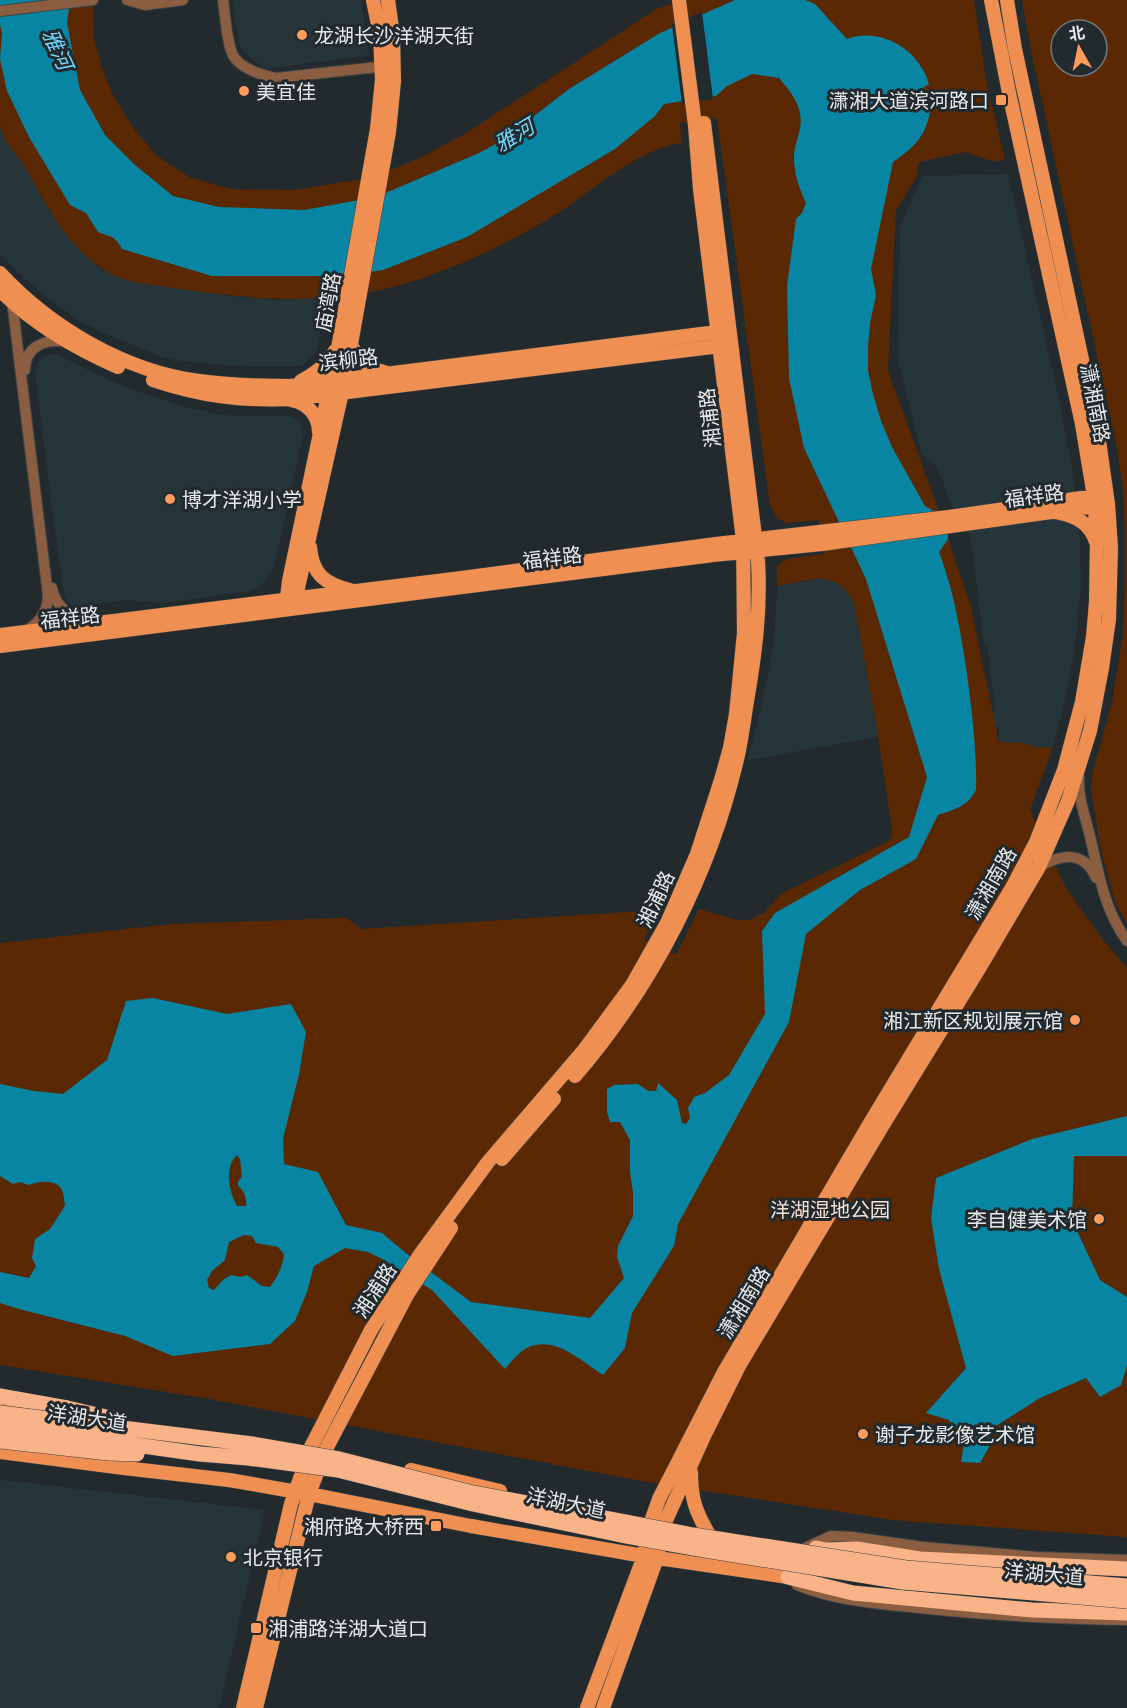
<svg xmlns="http://www.w3.org/2000/svg" width="1127" height="1708" font-family="'Golos Text','Noto Sans SC',sans-serif">
<rect width="100%" height="100%" fill="#232a2d"/>
<path fill="#26353a" d="M232,0H361L369,55L265,69L256,62L240,47Z
M0,127L13,150L27,168L42,198L63,230L79,250L102,270L125,279L230,296L279,300L325,298L318,348L314,355L303,365L297,366H241L180,361L160,356L108,335L80,321L54,303L24,278L0,255Z
M1008,174L1055,381L1072,467L1080,540L1081,585L1074,656L1061,718L1053,747L1045,748H1038L1025,743L999,742V726H994L992,711L995,710L987,644H984L971,537L951,503L937,467L922,455L898,360L900,228L922,176Z
M51,355H58L90,371L130,389L186,407L217,414L236,416H290L297,419L301,423L303,435L275,563L272,572L260,586L250,591L163,603L129,600L75,606L69,603L65,598L62,583L35,374L37,364L43,357Z
M827,578L838,583L849,592L854,603L879,737L748,760L769,672L774,642L777,586Z
M0,1480L265,1510L219,1708H0Z"/>
<path fill="#5a2904" fill-rule="evenodd" d="M0,0H93L94,39L101,65L113,95L134,129L156,155L189,177L230,189L293,190L374,177L422,157L468,132L658,8L689,0H974L986,79L1005,160L992,161L965,152L919,162L916,178L896,210L888,371L935,500L971,607L999,742L1025,743L1038,748L1053,747L1030,810L1066,888L1104,941L1127,968V1537L892,1520L647,1482L204,1398L0,1365V943L171,924L346,918L362,929L658,910L644,940L676,955L699,909L737,920H749L764,913L781,894L885,843L892,837V829L876,722L854,603C836,567 810,581 777,586C777,580 776,572 778,566C783,555 813,557 824,554L819,520L786,523L777,518L770,505L717,118L680,123L682,143C639,148 595,189 558,213C534,228 510,241 484,253C447,270 407,286 366,293C304,304 243,298 181,289C155,285 123,284 101,268C69,246 49,211 31,177C24,162 2,141 0,126C0,114 0,100 0,88C0,59 0,29 0,0Z
M1022,0H1127V925L1115,902L1100,846L1091,789L1092,775L1112,703L1123,635L1125,578V532L1123,489L1117,448L1031,50ZM1061,30H1097V66H1061Z"/>
<path fill="#0885a3" fill-rule="evenodd" d="M0,0H70L67,23L80,90L105,135L135,165L173,196L219,207L304,210L376,197L479,153L503,140L569,89L660,33L735,0H805L815,4L847,39C874,29 906,42 921,67C925,72 927,78 929,84L924,87L922,91L923,99L931,102C929,132 917,146 893,162L871,269L876,295L870,323L868,346V371L873,394L881,421L892,447L925,506L939,514L948,531V539L939,552C954,591 961,633 967,674C972,713 977,751 976,790C967,807 955,809 938,815L916,859L860,890L806,934L789,1022L678,1224L674,1246L632,1313L625,1348L603,1375C580,1360 550,1331 522,1351C516,1356 510,1363 505,1369L432,1290L386,1261L368,1252L345,1248L314,1266L307,1292L295,1321L270,1344L173,1356L125,1336L19,1309L0,1303V1272L29,1278L36,1266L32,1258L35,1239L50,1229L65,1206C64,1201 64,1194 62,1190C56,1179 39,1181 29,1185L20,1182L13,1184L0,1176V1084L34,1091L63,1094L107,1060L126,1001L153,998L227,1014L291,1004L306,1032L299,1074L283,1139L284,1164L318,1172L346,1225L382,1233L407,1254L471,1302L590,1318L624,1278L617,1257L618,1246L633,1216V1192L630,1172V1140L620,1122H610L607,1112V1089L614,1085L638,1084L648,1091H656L658,1083L677,1100L682,1123L686,1124L690,1118L688,1108L694,1097L705,1093L729,1075L765,1014L762,931L775,913L909,837L927,777L866,579L804,448L789,378L787,286L796,219L802,213L806,203C799,187 794,175 794,157C794,148 798,138 800,129C804,108 792,93 779,78L752,74L727,86L716,96L664,104L655,116L615,149L467,237L383,270L345,276H212L122,249L117,241L112,237L98,232L86,213L70,205L29,137L7,91L0,59L2,33L0,25ZM237,1155L240,1159L242,1176L238,1182V1186C244,1190 247,1199 246,1206H237C229,1192 224,1167 237,1155ZM244,1235L252,1236L256,1243L278,1247L284,1254C282,1268 278,1276 270,1287L262,1286L247,1275L240,1277L231,1275L223,1280L214,1290L209,1288L207,1280L212,1271L225,1260L229,1242Z
M1127,1116V1156H1074L1072,1220L1100,1280L1127,1297V1366L1121,1385L1100,1397L1086,1378L1040,1398L991,1429L992,1442L980,1463L961,1462L964,1444L949,1420L926,1413L966,1368L939,1269L931,1218L936,1178L1032,1139Z"/>
<path fill="#232a2d" d="M702,12L713,99L682,104L672,25Z"/>
<g fill="none" stroke-linecap="round" stroke-linejoin="round">
<defs>
<path id="minor" d="M127,0L145,5L183,0
M223,0C225,13 227,47 234,57C243,70 262,75 276,78L387,66
M0,11L93,0
M12,301L48,595C48,611 39,624 25,631
M25,370C25,346 46,338 67,342
M52,588C56,609 72,618 92,621
M1079,777C1078,798 1085,816 1090,836C1099,874 1104,909 1127,941
M1039,867C1060,855 1084,849 1096,878
M807,1547L831,1536L852,1537L923,1547L1037,1557L1127,1560
M797,1585C834,1600 871,1603 910,1607C982,1615 1054,1619 1127,1620"/>
<path id="major" d="M373,0L380,34L382,80
M388,0L393,35L394,81
M0,273C50,327 124,371 199,381C229,385 260,386 290,386L725,331
M0,290C33,324 75,348 118,367
M351,344C358,360 367,368 384,372
M153,380C201,396 241,401 291,399L728,345
M301,381C315,374 327,365 335,351
M291,400C307,402 319,416 319,432
M1060,513C1077,516 1091,525 1096,542
M310,547C312,574 325,584 350,590
M286,606L289,581L339,343
M297,606V592L345,379L351,344
M0,635L462,578L716,544L949,517L1102,495
M0,646L713,555L822,544L1102,505
M575,1076C654,984 711,873 738,755C742,737 744,719 747,701C755,655 761,609 758,561L704,123
M502,1159L554,1099
M0,1405L48,1411
M0,1452L124,1468L229,1480L309,1494L471,1526L644,1556L788,1577
M411,1470L500,1491
M691,1472C691,1498 695,1510 708,1533
M243,1708L291,1504L311,1447L371,1330L419,1256L488,1162L584,1050L632,985L667,923L697,854L721,780L730,748L736,714L744,633L743,540L700,189L695,125L679,0
M256,1708L309,1494L326,1449L407,1295L451,1228
M587,1708L644,1556L649,1527L659,1499L724,1372L870,1123L1013,886L1036,842L1064,770L1082,702L1093,637L1096,602L1097,538L1094,496L1082,424L1009,93L991,0
M603,1708L657,1558L663,1527L704,1436L739,1366L883,1125L980,967L1039,867L1068,801L1090,731L1102,668L1109,619L1111,548L1108,504L1098,434L1015,49L1007,0"/>
<path id="highway" d="M0,1396L67,1408
M816,1548L826,1550L857,1549L920,1559L1127,1569
M788,1577L853,1593L1032,1610L1127,1613"/>
</defs>
<use href="#minor" stroke="#3e4548" stroke-width="12"/>
<use href="#major" stroke="#3e4548" stroke-width="15"/>
<use href="#highway" stroke="#3e4548" stroke-width="16"/>
<use href="#minor" stroke="#8c5e41" stroke-width="10"/>
<use href="#major" stroke="#ef8f52" stroke-width="14"/>
<use href="#highway" stroke="#f8b389" stroke-width="15"/>
<defs>
<path id="major-bridge" d="M339,343L377,129L382,80
M351,344L389,132L394,81"/>
<path id="highway-bridge" d="M67,1408L119,1420
M0,1413L252,1444L339,1459L469,1492L693,1535L906,1568L1127,1586
M0,1426L200,1454L248,1458L338,1470L473,1504L621,1535L705,1550L903,1582L1127,1601
M0,1441L109,1453L137,1454"/>
</defs>
<use href="#major-bridge" stroke="#3e4548" stroke-width="15" stroke-linecap="butt"/>
<use href="#highway-bridge" stroke="#3e4548" stroke-width="16" stroke-linecap="butt"/>
<use href="#major-bridge" stroke="#ef8f52" stroke-width="14"/>
<use href="#highway-bridge" stroke="#f8b389" stroke-width="15"/>
</g>
<g fill="#ff9b5b" stroke="#232a2d" stroke-width="2">
<circle cx="302" cy="35" r="6"/>
<circle cx="244" cy="91" r="6"/>
<rect x="995" y="94" width="12" height="12" rx="3"/>
<circle cx="170" cy="499" r="6"/>
<circle cx="1075" cy="1020" r="6"/>
<circle cx="1099" cy="1219" r="6"/>
<circle cx="863" cy="1434" r="6"/>
<rect x="430" y="1520" width="12" height="12" rx="3"/>
<circle cx="231" cy="1557" r="6"/>
<rect x="250" y="1622" width="12" height="12" rx="3"/>
</g>
<g text-anchor="middle" dominant-baseline="central" stroke-width="6" stroke-linejoin="round" paint-order="stroke">
<g font-size="20" fill="#e5e9eb" stroke="#232a2d" text-anchor="start">
<text x="314" y="35">龙湖长沙洋湖天街</text>
<text x="256" y="91">美宜佳</text>
<text x="989" y="100" text-anchor="end">潇湘大道滨河路口</text>
<text x="182" y="499">博才洋湖小学</text>
<text x="1063" y="1020" text-anchor="end">湘江新区规划展示馆</text>
<text x="1087" y="1219" text-anchor="end">李自健美术馆</text>
<text x="875" y="1434">谢子龙影像艺术馆</text>
<text x="424" y="1526" text-anchor="end">湘府路大桥西</text>
<text x="243" y="1557">北京银行</text>
<text x="268" y="1628">湘浦路洋湖大道口</text>
</g>
<g font-size="20" fill="#e5e9eb" stroke="#232a2d">
<text transform="translate(327 302) rotate(-79)">庙湾路</text>
<text transform="translate(348 359) rotate(-7)">滨柳路</text>
<text transform="translate(1096 403) rotate(79)">潇湘南路</text>
<text transform="translate(709 418) rotate(-97)">湘浦路</text>
<text transform="translate(1034 495) rotate(-8)">福祥路</text>
<text transform="translate(552 557) rotate(-7)">福祥路</text>
<text transform="translate(70 617) rotate(-7)">福祥路</text>
<text transform="translate(990 883) rotate(-60)">潇湘南路</text>
<text transform="translate(655 899) rotate(-65)">湘浦路</text>
<text transform="translate(374 1290) rotate(-57)">湘浦路</text>
<text transform="translate(743 1302) rotate(-59)">潇湘南路</text>
<text transform="translate(87 1417) rotate(8)">洋湖大道</text>
<text transform="translate(566 1502) rotate(12)">洋湖大道</text>
<text transform="translate(1044 1573) rotate(5)">洋湖大道</text>
</g>
<g font-size="20" fill="#f3dfd4" stroke="#232a2d">
<text x="830" y="1209">洋湖湿地公园</text>
</g>
<g font-size="21" font-style="italic" fill="#72d9fc" stroke="#232a2d">
<text transform="translate(58 49) rotate(65)">雅河</text>
<text transform="translate(514 135) rotate(-31)">雅河</text>
</g>
</g>
<g transform="translate(1079 48) rotate(351)"><circle r="28" fill="#232a2d" stroke="#717679" stroke-width="1.5"/>
<path d="M0-4.5L10 22L0 15L-10 22Z" fill="#ff9b5b"/>
<text y="-9" font-size="16" font-weight="bold" text-anchor="middle" fill="#e5e9eb">北</text>
</g>
</svg>
